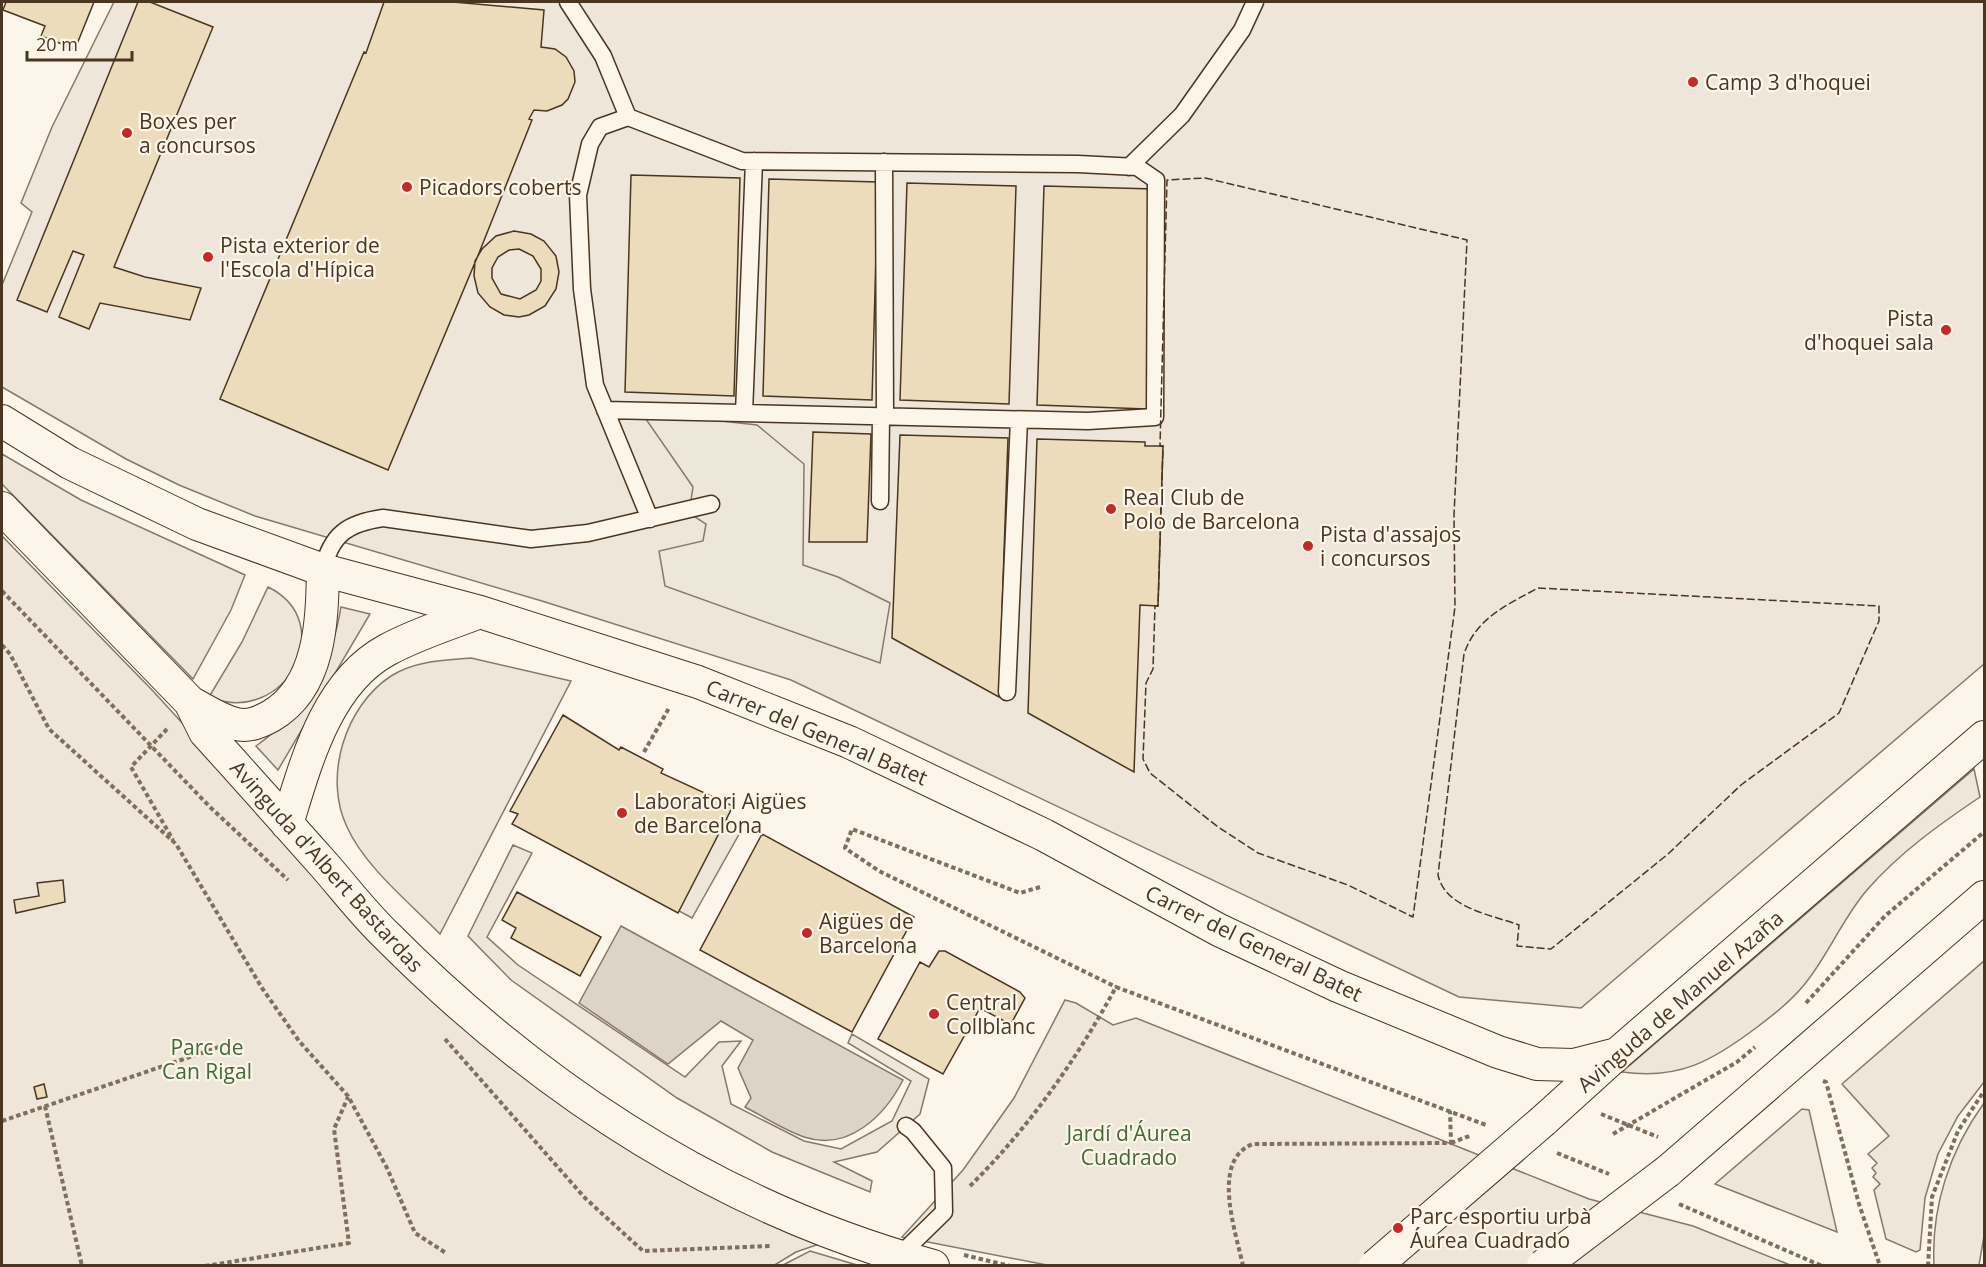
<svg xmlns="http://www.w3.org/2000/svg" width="1986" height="1267" font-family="'Open Sans',sans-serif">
<rect width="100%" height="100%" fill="#fbf6e9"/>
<path fill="#ede6d9" stroke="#887966" stroke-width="1.5" d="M114,2H1984V664L1581,1008L1459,997L791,680L542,601L255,516L179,485L126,459L2,387V285L32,212L21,203L52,127Z
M2,454L81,500L245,575L231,610L193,679L2,484Z
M2,536L153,691L427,991L825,1242L796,1252L773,1266L2,1265Z
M268,587C340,622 286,728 209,697L242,642Z
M341,607L370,614L278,770L256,746C306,710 331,667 341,607Z
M471,658L571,681L440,934C410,903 365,867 347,827C323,777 345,706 391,676C414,661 444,660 471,658Z
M1974,769L1980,797C1940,824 1899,853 1867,890C1842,919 1828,956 1804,985C1790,1002 1773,1015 1756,1028C1712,1061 1679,1080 1622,1072Z
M720,815L742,829L692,918L668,905Z
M513,845L532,853L487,937L518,965L685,1077L719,1042L741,1041L722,1066L731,1104L804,1141L841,1149L892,1121L911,1081L848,1043L852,1034L929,1079L920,1114L877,1152L834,1162L872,1181L870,1192L772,1152L677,1098L511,980L468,936Z
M1984,961V1082L1958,1116L1938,1154L1925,1198L1920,1250L1916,1252L1886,1239L1874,1190L1880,1184L1873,1177L1876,1173L1872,1168L1877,1163L1868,1154L1889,1136L1842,1084Z
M1065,1000L1076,1003L1113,1025L1136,1018L1589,1199L1693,1226L1790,1265L1052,1266L902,1237L963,1170L1014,1098Z
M1984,1103V1236L1979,1265H1934C1931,1207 1950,1150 1984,1103Z
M1802,1109L1809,1110L1837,1232L1715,1184Z
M810,1251L857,1265H783Z"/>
<path fill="#ede7d9" stroke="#887966" stroke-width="1.5" d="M641,412L757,425L804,464L803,565L838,577L890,603L880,663L665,586L659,551L703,541L706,524L689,513L693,487Z"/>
<path fill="#dcd4c6" stroke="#887966" stroke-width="1.5" d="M621,926L903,1080C885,1115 849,1152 804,1137C784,1130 764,1117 745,1107L751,1098L738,1068L753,1040L721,1021L668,1064L579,1003Z"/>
<path fill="#ecdcbc" stroke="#4a3520" stroke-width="1.5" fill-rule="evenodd" d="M6,2H94L75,49L41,36L45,26L3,10Z
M138,2H150L213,27L114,267L145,277L201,288L190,320L100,303L89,329L59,317L84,255L73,251L47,312L17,300Z
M384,2H453L544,10L541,47L555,49L566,57L574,71L575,82L568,99L562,105L547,111L534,110L529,119L532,120L479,253L388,470L220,399L364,52L366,53Z
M631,175L740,178L734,396L625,392Z
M769,179L878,182L872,400L763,396Z
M907,183L1016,186L1009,404L900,400Z
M1044,186L1154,189L1147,409L1037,405Z
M514,231L531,234L544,241L556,256L559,272L556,289L545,306L529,315L519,317L504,315L490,307L478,293L474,276L475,261L482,249L496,236ZM519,249L533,256L541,269V281L536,290L520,299L501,294L492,278V268L498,257L509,250Z
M813,432L871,434L867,542H809Z
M900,435L1008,438L999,697L892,638Z
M1037,439L1145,442V446H1163L1158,606L1140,605L1134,772L1028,713Z
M563,715L619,750L621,747L663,769L661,773L733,806L678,913L512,824L518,814L510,811Z
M762,834L914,917L852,1032L700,950Z
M63,880L65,902L16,913L14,900L39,896L37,883Z
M517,892L601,937L580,976L511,938L516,928L502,920Z
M939,951H945L1020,992L1025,998L1012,1022H1006L980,1008L943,1074L878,1039L920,962L929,967Z
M44,1084L47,1097L37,1099L34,1087Z"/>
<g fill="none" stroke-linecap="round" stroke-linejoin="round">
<defs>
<path id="lane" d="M568,2L603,56L628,117
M884,162L885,417
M1129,167L1182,115L1242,30L1255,2
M605,410L1088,421L1155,417L1156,180L1137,167L1078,164L742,161L628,117L600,127L590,144L578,195L582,289L595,385L650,519
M744,413L754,161
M880,501L881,416
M323,570C331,534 348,523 383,518L531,539L588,533L711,504
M1007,692L1019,420
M899,1256L944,1212L943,1168L913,1131L906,1126"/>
<path id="street" d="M2,421L70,463L197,524L323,570L480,612L698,682L849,742L1044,835L1219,930L1338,986L1498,1052L1537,1064L1574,1065L1617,1054
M2,508L190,702L205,732C245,776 285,821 325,866C345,889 364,914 386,935C540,1090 720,1208 933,1266
M190,702C205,710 219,720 236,724C249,727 260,722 271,716C321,687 322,620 323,570
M287,824C306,763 326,683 387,650C416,634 449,624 480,612
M1543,1121L1617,1054L1984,737
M1668,1171L1984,897"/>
</defs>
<use href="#lane" stroke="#4a3520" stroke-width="19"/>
<use href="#street" stroke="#4a3520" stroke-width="34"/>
<path stroke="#7f6f5c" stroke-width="4" stroke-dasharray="4.5 3" stroke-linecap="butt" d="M2,591L210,807L288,880
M2,645L10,654L49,729L176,844L262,988L299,1041L348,1096L387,1168L415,1233L446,1253
M167,729L131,767L173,840
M644,752L669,708
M1040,887L1020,893L852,829L845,848L879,871L1116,987
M1806,1003L1885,916L1984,832
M445,1039L585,1198L643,1251L770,1246
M1823,1081L1826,1082L1859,1204L1880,1266
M45,1106L82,1266
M1601,1114L1658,1137
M2,1121L222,1046
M1613,1134L1737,1062L1755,1047
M1451,1143L1472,1135
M1557,1153L1609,1174
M970,1186C1028,1129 1077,1059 1116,987L1486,1125
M1679,1204L1822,1266
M964,1255L1010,1266
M205,1266L349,1243L334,1129L348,1097
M1243,1266C1236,1232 1210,1160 1253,1144L1451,1143L1450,1111
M1928,1266L1932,1197L1958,1131L1984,1091"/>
<use href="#lane" stroke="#fbf6e9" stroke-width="16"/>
<use href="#street" stroke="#fbf6e9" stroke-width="32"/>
<defs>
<path id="street-bridge" d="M1375,1266L1543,1121
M1543,1266L1668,1171"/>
</defs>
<use href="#street-bridge" stroke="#4a3520" stroke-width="34" stroke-linecap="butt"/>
<use href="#street-bridge" stroke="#fbf6e9" stroke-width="32"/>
<path stroke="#4a3520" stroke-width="1.5" stroke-dasharray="8 3" stroke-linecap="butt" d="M1205,178L1467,240L1454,515L1455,607L1413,917L1348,885L1258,853L1218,827L1150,773L1143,759L1146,683L1153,669L1155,606H1158L1163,446H1160L1167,180Z
M1538,588L1879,606V621L1839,713L1741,785L1668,854L1551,949L1517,946L1519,925C1492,915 1445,908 1438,875L1464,654C1476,618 1507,605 1538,588Z"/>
</g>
<g fill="#c62828" stroke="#fbf6e9" stroke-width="2">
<circle cx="1693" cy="82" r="6"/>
<circle cx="127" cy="133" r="6"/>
<circle cx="407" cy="187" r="6"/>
<circle cx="208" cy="257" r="6"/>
<circle cx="1946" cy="330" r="6"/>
<circle cx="1111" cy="509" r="6"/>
<circle cx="1308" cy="546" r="6"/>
<circle cx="622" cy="813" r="6"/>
<circle cx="807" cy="933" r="6"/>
<circle cx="934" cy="1014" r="6"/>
<circle cx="1398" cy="1228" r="6"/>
</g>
<g text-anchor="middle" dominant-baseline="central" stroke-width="4.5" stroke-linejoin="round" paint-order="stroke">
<g font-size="21" fill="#4a3520" stroke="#fbf6e9" text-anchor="start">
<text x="1705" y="82">Camp 3 d'hoquei</text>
<text x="139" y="121">Boxes per<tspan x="139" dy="24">a concursos</tspan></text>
<text x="419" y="187">Picadors coberts</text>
<text x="220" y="245">Pista exterior de<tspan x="220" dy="24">l'Escola d'Hípica</tspan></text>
<text x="1934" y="318" text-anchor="end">Pista<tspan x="1934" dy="24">d'hoquei sala</tspan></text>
<text x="1123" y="497">Real Club de<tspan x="1123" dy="24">Polo de Barcelona</tspan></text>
<text x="1320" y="534">Pista d'assajos<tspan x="1320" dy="24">i concursos</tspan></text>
<text x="634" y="801">Laboratori Aigües<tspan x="634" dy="24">de Barcelona</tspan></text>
<text x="819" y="921">Aigües de<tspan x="819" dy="24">Barcelona</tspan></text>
<text x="946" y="1002">Central<tspan x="946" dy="24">Collblanc</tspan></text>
<text x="1410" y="1216">Parc esportiu urbà<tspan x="1410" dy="24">Áurea Cuadrado</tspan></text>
</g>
<g font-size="21" fill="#4a3520" stroke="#fbf6e9">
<text transform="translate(817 732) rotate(23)">Carrer del General Batet</text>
<text transform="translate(327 866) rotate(48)">Avinguda d'Albert Bastardas</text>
<text transform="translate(1254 943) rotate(26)">Carrer del General Batet</text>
<text transform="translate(1680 1001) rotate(-41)">Avinguda de Manuel Azaña</text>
</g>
<g font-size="21" fill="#436837" stroke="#fbf6e9">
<text x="207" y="1047">Parc de<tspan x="207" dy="24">Can Rigal</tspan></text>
<text x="1129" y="1133">Jardí d'Áurea<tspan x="1129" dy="24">Cuadrado</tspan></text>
</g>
</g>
<rect width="1986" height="1267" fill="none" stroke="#4a3520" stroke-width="6"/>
<path d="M27 51v9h105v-9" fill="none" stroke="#4a3520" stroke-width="3"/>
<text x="36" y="51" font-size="18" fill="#4a3520" stroke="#fbf6e9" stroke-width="4.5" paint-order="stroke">20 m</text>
</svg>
